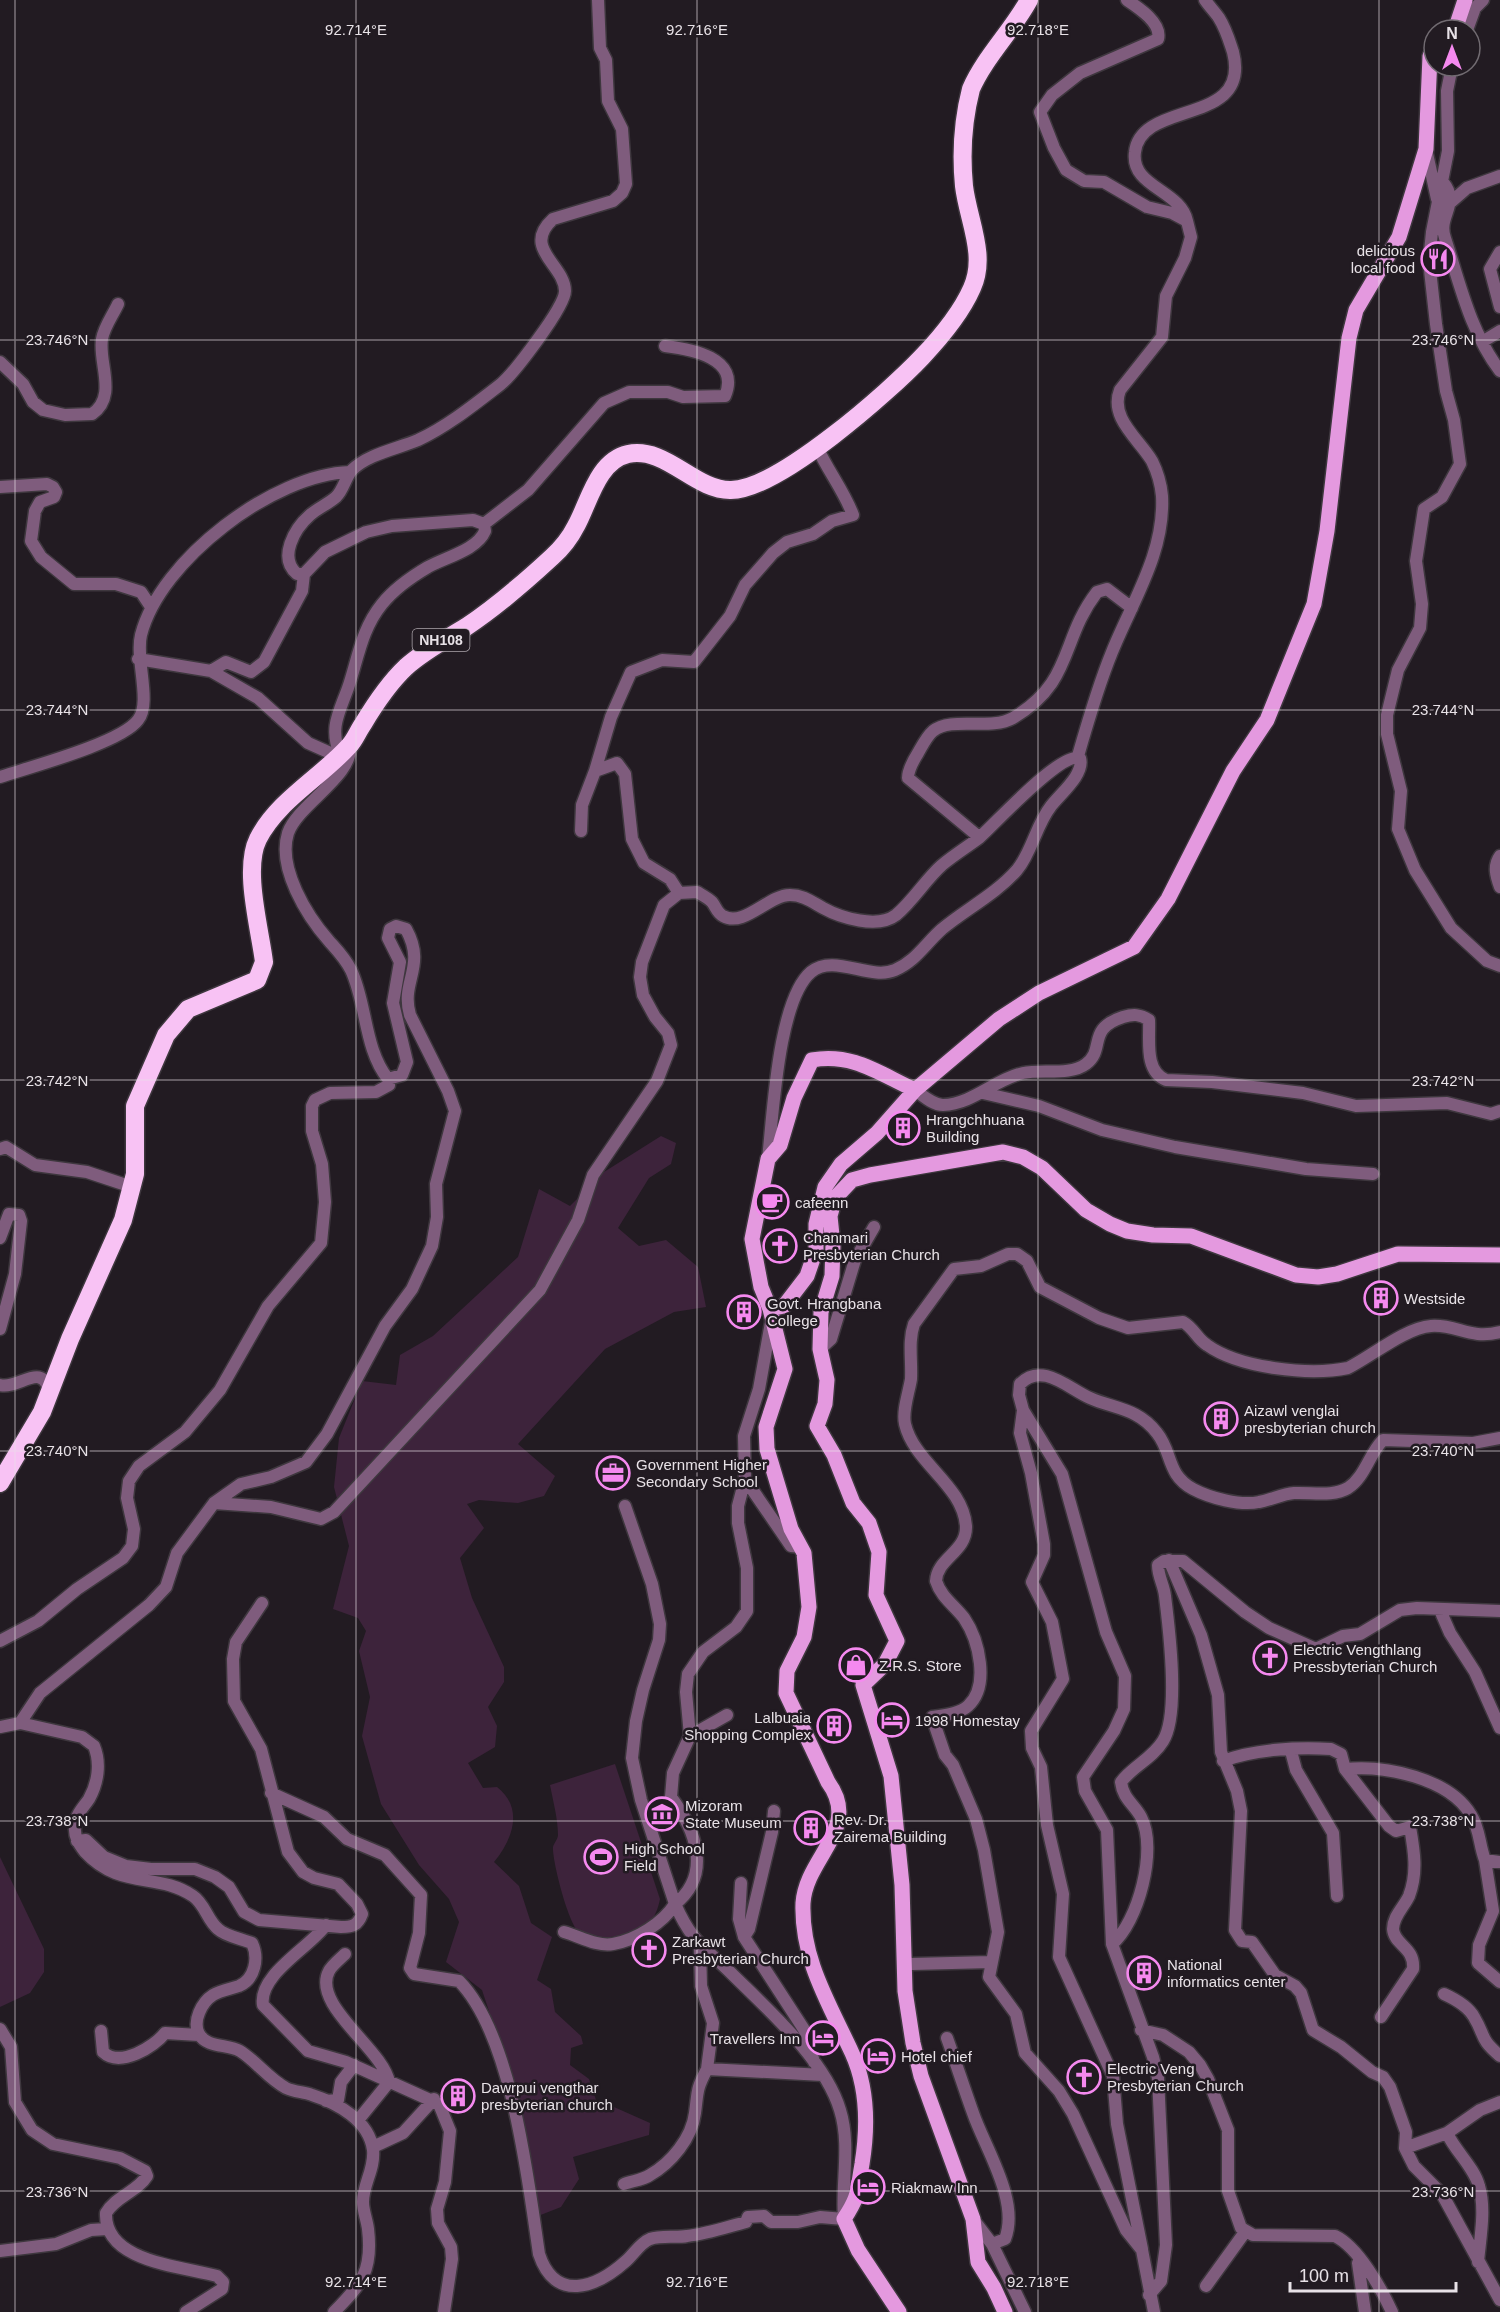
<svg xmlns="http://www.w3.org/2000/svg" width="1500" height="2312" font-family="Helvetica,sans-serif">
<rect width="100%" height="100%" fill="#221b22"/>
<path fill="#3d233b" d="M661,1136L676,1143L671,1164L649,1178L618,1228L639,1246L666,1240L698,1267L706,1307L674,1312L605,1349L518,1444L555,1476L544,1496L518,1503L479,1500L467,1504L484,1528L460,1558L472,1598L504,1667V1682L488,1707L497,1726L495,1747L468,1763L483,1788L497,1787C524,1808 513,1839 494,1862L519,1886L531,1923L552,1937L537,1980L551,1989L555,2012L581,2036L583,2044L571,2048L570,2065L589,2079L598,2106L614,2107L650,2123L649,2135L573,2157L579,2179L561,2207L538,2216L532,2170L518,2110L502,2050L482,1990L446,1962L459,1922L449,1899L419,1865L381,1804L362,1736L370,1697L359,1651L366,1631L358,1618L333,1609L349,1546L334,1487L339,1438L362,1381L396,1385L400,1355L433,1336L518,1257L539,1189L570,1206L604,1172Z
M615,1764L660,1899C656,1920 646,1930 625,1935C613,1937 591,1940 580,1933C569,1927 552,1860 553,1847C554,1843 558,1839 558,1835C558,1819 553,1801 550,1785Z
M0,1857L44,1949V1972L30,1993L0,2007Z"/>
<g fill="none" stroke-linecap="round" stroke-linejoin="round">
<defs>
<path id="minor" d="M1467,30L1475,8L1483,0
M1452,66L1447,91L1448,151L1432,232L1429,261L1436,324L1446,391L1454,420L1460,464L1442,497L1424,509L1416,561L1422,604L1420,628L1398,670L1387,715V734L1401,791L1398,829L1415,870L1451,928L1487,961L1500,966
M1426,149L1437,199
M1443,182C1461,204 1437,216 1445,238C1460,284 1470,331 1500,371
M1451,202L1467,188L1500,176
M1187,221C1181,190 1130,187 1135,152C1141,99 1252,127 1233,52C1229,40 1226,29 1219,18C1215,12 1209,6 1205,0
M1500,252L1490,269L1500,307
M1482,342L1500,331
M0,362L23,384L33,402L43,410L65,415L92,414C118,396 98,363 102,339C104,327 113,315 118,304
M0,487L47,484L53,487L56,492L54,497L40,502L35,511L31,541L41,557L74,584H116L141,592L151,607
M484,524L528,490L604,403L629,392H668L683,397L725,396C741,358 691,349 665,346
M138,659L211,671L226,662L251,672L264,662L302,591L304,574
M211,671L258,698L308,743L337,756
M340,754C329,728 339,713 348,688C358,659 361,630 382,604C394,589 411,577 428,567C446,557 477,550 485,531L484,524L473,520L392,526L366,532L325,552L304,574H297C278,558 294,529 310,515C318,508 328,504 336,497C344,489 345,478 352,470C368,454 397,449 418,440C448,426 475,404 501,384C514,373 565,307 565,291C565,265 521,248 553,219L613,201L622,193L626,184L622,129L608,101L606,60L600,48L598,0
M1078,756C1088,721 1098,686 1112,652C1132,602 1165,553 1162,496C1161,485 1157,471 1152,461C1139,439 1109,418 1120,390L1162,337L1166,296L1185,258L1191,237L1187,221L1172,213L1147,207L1104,182L1084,181L1066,170L1054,148L1040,112L1052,95L1080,73L1158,39C1162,23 1139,8 1127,0
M0,777C30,767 121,743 138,720C152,703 135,659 141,635C160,560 274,474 350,472
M581,831L582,805L595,771
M979,837L908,778C908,770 913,761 918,753C922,746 927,736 933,731C952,716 990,731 1013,718C1074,682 1060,640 1097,592L1107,589L1132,608
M1500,856C1493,866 1496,876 1500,887
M679,893L670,879L644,863L632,839L625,774L617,763L595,771L611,717L631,672L662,660L694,662L730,616L745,585L773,553L787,542L813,534L832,521L853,515C844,491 828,471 817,447
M915,1090C922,1095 933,1105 943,1105C973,1104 995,1079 1023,1073C1042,1069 1070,1076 1086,1064C1106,1049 1086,1029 1123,1017C1133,1014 1140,1014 1149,1020C1150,1040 1144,1071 1166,1080L1212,1082L1303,1093L1356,1106L1447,1103L1491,1114L1500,1111
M983,1093L1039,1106L1102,1130L1175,1147L1306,1169L1373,1174
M0,1149L6,1147L35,1165L87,1172L132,1187
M0,1238L9,1214L19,1215L21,1221L15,1274L0,1329
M820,1349L831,1339L855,1260L874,1227
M0,1385C19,1390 43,1359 50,1394
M1023,1410L1020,1433L1031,1473L1044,1544V1555L1032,1582L1052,1622L1063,1679L1031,1731L1032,1748L1041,1767L1047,1825L1063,1894L1059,1957L1113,2076L1117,2124L1142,2249
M745,1479L791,1546L801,1547
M214,1503L271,1507L321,1519L334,1512L540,1290L578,1220L593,1175L657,1081L671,1045L668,1033L655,1017L643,995L640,977L642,962L664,905L679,893L697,892C702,895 708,898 712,902C716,907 717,913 723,916C744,928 768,895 790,895C803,895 812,902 823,908C841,918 878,929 896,915C913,901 926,879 942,865C954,855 967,847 979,838C996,823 1060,752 1080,758C1085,774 1060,794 1051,806C1036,825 1032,852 1017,870C996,894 966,909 942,929C925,944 916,961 895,970C870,981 834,953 811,972C778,1000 773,1115 768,1159
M1169,1560L1201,1635L1218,1695L1221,1752L1237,1791L1241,1811L1235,1930L1242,1941L1252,1942L1275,1975L1295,1986L1301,1993L1313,2030L1341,2047L1372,2072L1383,2077L1390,2087L1406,2132L1405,2148L1414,2166L1442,2194L1500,2300
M1440,1610L1450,1633L1475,1672L1500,1728
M0,1641L38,1621L77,1589L123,1558L132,1546L134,1529L127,1498L129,1481L139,1466L185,1432L220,1390L268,1306L321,1243L325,1202L322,1164L312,1131V1106L315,1100L330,1093L376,1092L389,1085L388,1079
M0,1727L20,1723
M690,1736L727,1715
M1291,1751L1296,1770L1333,1833L1337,1896
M1223,1761C1255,1749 1298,1747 1331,1749L1341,1754L1345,1769C1385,1765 1449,1778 1471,1815C1480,1829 1479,1845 1485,1860
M1345,1769L1389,1826L1396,1831L1410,1827C1414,1850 1418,1873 1409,1896C1404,1907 1393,1916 1393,1929C1394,1945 1415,1947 1413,1969L1381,2017
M271,1793L324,1817L347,1839L385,1855L421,1895L419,1933L410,1968L414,1974L459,1981C512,2035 528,2180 539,2254C555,2303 596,2288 626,2261C634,2254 640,2243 650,2239C661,2235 676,2238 687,2236C707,2234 727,2227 746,2222L748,2217L764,2216L771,2222H798L820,2217L844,2219C841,2183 851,2145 840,2110C825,2059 766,2008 729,1971C702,1945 692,1942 675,1904C713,1874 695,1829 671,1797L673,1773L690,1736L686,1692L688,1674L703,1652L736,1627L747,1611V1568L738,1523V1506L745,1479L744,1436L759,1389L772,1317
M774,1811L772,1832L749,1929L744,1937L805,2031L814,2062
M77,1841L86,1840L104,1857L126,1866L151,1869H195L215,1877L229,1887L244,1912L259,1920L341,1927C353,1927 358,1925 362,1914L357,1904L338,1884L314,1878L303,1872L288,1852L261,1749L234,1701L233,1659L236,1642L262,1603
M1500,1862L1485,1860L1493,1911L1479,1945L1478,1963L1500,1982
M741,1883L739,1919L744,1937
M326,1925C309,1948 258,1975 263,2005L308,2051L346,2062L439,2104L450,2131L445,2182L437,2209L438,2223L451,2247L452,2259L444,2312
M564,1932C579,1936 597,1947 613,1944C636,1940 663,1923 675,1904L641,1800L632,1758L636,1721L643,1690L659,1640L660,1624L652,1584L625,1506
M1112,1944L1107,1830L1085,1791L1083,1777L1114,1731L1124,1709L1125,1676L1106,1632L1062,1474L1023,1410L1019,1395L1020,1384C1042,1361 1069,1389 1090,1398C1115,1409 1138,1408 1157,1433C1173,1453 1166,1474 1193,1489C1210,1498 1240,1506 1259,1502C1271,1500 1282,1494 1294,1493C1311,1492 1333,1497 1348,1488C1365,1477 1369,1454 1383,1440L1473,1443L1500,1438
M700,1947L701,1986L713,2023L707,2069
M345,1954C340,1959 332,1965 329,1971C311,2005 383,2049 389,2082L359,2119
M904,1962L912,1964L991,1962
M1444,1994C1455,1999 1468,2006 1474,2017C1486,2037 1479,2038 1500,2056
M0,2029L11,2047L15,2102L32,2130L53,2144L120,2158L145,2171L147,2176C137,2192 116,2196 106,2213C104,2262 181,2266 217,2276L223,2282L222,2289L186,2312
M1141,2030L1163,2035L1189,2052L1200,2065L1208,2079L1228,2130V2191L1241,2228L1253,2235L1335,2236C1358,2247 1381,2288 1392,2312
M101,2031L103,2052C120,2068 154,2047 165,2033L199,2035
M947,2038C956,2063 964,2088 973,2113C985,2148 1020,2201 1005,2239L992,2244L973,2219
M326,2101L338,2100L341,2082L354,2065
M1447,2133C1455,2151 1474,2167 1479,2186C1486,2209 1480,2238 1478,2262
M373,2147L403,2133L434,2099
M1405,2148L1447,2133L1480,2110L1500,2102
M624,2184C632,2181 643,2180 650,2175C671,2163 692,2138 695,2113C698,2091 696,2090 707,2069L823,2075
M992,2244L1025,2312
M0,2251L56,2244L91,2230L107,2229
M1358,2263L1365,2312
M1206,2286L1245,2232
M1149,2295L1161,2281L1166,2245L1158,2078L1153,2057L1112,1944C1138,1923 1158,1849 1141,1817C1134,1804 1123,1799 1121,1782C1133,1766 1152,1759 1163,1741C1180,1714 1169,1628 1165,1596C1164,1585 1158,1577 1158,1565L1164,1561H1183L1245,1612L1269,1628L1316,1649L1343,1636L1360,1634L1400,1610L1417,1608L1500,1611
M334,2312C362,2284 373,2270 368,2229C367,2220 363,2211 363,2202C363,2184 375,2169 373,2150C369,2120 337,2103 312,2095C304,2092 294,2092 286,2088C269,2079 256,2061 240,2051C227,2044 207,2048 199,2034C192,2021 202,2002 213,1995C221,1990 231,1989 239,1986C255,1979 259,1958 252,1943C242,1939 225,1936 218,1929C207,1920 205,1904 193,1896C158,1872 120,1890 85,1852C79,1844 74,1837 75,1827C75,1815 83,1808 89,1799C98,1783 101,1763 94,1746L82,1737L20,1723L40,1693L149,1605L166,1587L177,1553L214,1503L241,1484L271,1477L306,1462L327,1434L385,1326L412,1289L432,1246L437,1217L436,1184L455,1111L448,1091L410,1015C400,981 427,967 406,929L396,926L390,929L388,938L400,962L393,1003L407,1062L402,1075L388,1079C364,1049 367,1004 351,970C345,958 338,951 329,941C307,916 277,868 288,833C298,804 354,776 350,745
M1154,2312L1142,2250L1126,2230L1073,2114L1059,2091L1025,2053L1016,2014L989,1977L998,1932L984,1850L976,1819L953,1765L945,1755L932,1717C944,1715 959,1714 968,1706C990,1686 979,1640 964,1618C954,1605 941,1597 936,1581C937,1558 967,1552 966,1526C963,1485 914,1463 905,1424C902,1411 909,1392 911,1379C912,1360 908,1341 914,1324L954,1269L981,1266L1008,1254H1017L1027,1261L1040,1287L1099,1318L1128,1328L1183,1322C1194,1328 1197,1339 1207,1345C1239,1368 1309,1376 1348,1368C1372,1356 1405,1328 1431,1326C1457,1324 1470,1340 1500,1332"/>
<path id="major" d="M1455,30L1465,0
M770,1309L761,1287L752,1239L768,1159L780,1145L794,1098L812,1060C853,1053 878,1073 915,1090
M899,2312L858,2250L844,2219C860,2195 857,2191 862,2164C868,2127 868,2088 852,2053C829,2003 801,1959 803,1903C806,1857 862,1828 828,1782L786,1693L787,1671L804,1637L809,1607L804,1553L791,1529L767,1449L766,1427L785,1369L770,1309L784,1306L807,1276L816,1250V1224L825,1187L841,1164L877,1133L915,1090L999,1019L1039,993L1134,947L1168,899L1233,771L1267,720L1314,604L1327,531L1349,338L1356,310L1399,237L1426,149L1430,56L1434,52
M1005,2312L994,2288L978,2262L973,2219L921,2076L913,2043L905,1991L902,1885L891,1776L863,1685L885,1664L897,1641L876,1595L879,1552L869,1523L853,1503L834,1455L817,1426L825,1404L827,1380L820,1349L821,1312L832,1276L833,1245L830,1216L835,1198L852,1180L870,1175L1003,1152L1023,1157L1042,1168L1086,1210L1110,1224L1127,1231L1153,1235L1191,1236L1296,1275L1318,1277L1337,1274L1398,1254L1500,1255"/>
<path id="highway" d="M0,1483L42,1412L70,1339L123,1220L135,1174V1106L166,1035L188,1009L257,980L264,962C260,929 243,869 258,839C277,801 320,778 349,746C355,740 358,731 363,724C375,704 389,683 406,667C425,650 445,640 466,627C496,607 525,582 552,557C562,548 570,538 576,526C589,503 597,461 628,454C666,446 695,491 731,490C778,490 890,391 922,357C941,337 961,313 972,288C987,255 968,220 964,186C961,155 963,120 971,89C985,57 1012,31 1029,0"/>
</defs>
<use href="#minor" stroke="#3e373e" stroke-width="15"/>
<use href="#major" stroke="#3e373e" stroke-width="18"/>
<use href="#highway" stroke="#3e373e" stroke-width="21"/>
<use href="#minor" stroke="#7f5c7d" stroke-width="12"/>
<use href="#major" stroke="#e499df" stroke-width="15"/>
<use href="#highway" stroke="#f8c2f4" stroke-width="18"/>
</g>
<path fill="none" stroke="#e8e2e7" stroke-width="1.5" stroke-opacity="0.45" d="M15,0V2312M356,0V2312M697,0V2312M1038,0V2312M1379,0V2312M0,340H1500M0,710H1500M0,1080H1500M0,1451H1500M0,1821H1500M0,2191H1500"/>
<defs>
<symbol id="restaurant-ring" viewBox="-11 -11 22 22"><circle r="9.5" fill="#221b22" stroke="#f589ef" stroke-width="1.5"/><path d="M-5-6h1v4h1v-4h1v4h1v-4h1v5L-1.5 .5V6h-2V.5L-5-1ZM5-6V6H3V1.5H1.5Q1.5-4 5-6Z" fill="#f589ef"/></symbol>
<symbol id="building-ring" viewBox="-11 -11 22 22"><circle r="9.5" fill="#221b22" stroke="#f589ef" stroke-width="1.5"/><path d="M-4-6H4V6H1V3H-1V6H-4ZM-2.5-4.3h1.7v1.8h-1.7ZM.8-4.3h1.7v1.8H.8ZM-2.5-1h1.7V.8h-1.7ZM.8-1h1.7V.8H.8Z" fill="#f589ef"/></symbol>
<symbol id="cafe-ring" viewBox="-11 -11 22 22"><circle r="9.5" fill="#221b22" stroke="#f589ef" stroke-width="1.5"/><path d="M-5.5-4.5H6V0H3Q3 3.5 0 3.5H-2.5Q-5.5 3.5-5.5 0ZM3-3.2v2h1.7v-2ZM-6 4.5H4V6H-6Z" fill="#f589ef"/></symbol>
<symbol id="church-ring" viewBox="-11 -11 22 22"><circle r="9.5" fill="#221b22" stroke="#f589ef" stroke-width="1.5"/><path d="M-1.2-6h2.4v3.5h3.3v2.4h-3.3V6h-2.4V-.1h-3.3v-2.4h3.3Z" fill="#f589ef"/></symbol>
<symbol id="office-ring" viewBox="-11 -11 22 22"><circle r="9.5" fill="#221b22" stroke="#f589ef" stroke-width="1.5"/><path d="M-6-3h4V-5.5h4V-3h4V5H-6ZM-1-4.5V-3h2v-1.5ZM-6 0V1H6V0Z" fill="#f589ef"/></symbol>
<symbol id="shop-ring" viewBox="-11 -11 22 22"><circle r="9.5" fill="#221b22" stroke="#f589ef" stroke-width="1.5"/><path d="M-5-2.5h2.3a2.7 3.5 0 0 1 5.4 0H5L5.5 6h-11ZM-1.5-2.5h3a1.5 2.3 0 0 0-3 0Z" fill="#f589ef"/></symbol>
<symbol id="hotel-ring" viewBox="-11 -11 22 22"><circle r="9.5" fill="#221b22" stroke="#f589ef" stroke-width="1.5"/><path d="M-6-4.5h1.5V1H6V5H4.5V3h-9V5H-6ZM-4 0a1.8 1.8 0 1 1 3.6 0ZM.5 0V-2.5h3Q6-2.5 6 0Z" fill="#f589ef"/></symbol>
<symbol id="museum-ring" viewBox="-11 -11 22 22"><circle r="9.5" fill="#221b22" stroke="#f589ef" stroke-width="1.5"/><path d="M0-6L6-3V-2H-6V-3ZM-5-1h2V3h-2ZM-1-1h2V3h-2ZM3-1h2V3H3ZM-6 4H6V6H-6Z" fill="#f589ef"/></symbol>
<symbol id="stadium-ring" viewBox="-11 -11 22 22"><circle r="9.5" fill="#221b22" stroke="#f589ef" stroke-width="1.5"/><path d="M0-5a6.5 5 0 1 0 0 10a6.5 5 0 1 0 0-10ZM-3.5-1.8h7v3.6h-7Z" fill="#f589ef"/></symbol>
</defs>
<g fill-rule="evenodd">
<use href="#restaurant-ring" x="1419" y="240" width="38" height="38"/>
<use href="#building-ring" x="884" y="1109" width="38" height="38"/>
<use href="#cafe-ring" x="753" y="1183" width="38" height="38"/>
<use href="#church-ring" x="761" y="1227" width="38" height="38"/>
<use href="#building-ring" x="1362" y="1279" width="38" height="38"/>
<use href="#building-ring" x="725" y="1293" width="38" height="38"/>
<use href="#building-ring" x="1202" y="1400" width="38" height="38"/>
<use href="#office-ring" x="594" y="1454" width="38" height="38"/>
<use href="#church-ring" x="1251" y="1639" width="38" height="38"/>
<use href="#shop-ring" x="837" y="1646" width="38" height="38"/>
<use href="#hotel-ring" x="873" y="1701" width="38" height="38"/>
<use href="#building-ring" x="815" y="1707" width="38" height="38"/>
<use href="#museum-ring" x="643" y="1795" width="38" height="38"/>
<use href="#building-ring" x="792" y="1809" width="38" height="38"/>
<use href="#stadium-ring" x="582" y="1838" width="38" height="38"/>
<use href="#church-ring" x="630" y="1931" width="38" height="38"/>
<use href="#building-ring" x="1125" y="1954" width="38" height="38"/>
<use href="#hotel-ring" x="804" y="2019" width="38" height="38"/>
<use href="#hotel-ring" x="859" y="2037" width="38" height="38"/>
<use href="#church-ring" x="1065" y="2058" width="38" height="38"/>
<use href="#building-ring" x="439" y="2077" width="38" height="38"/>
<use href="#hotel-ring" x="849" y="2168" width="38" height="38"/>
</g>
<g text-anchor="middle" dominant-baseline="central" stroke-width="5" stroke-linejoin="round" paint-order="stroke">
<rect fill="#221b22" stroke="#ada6ac" stroke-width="1.5" x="412.5" y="629" width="57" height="22" rx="4.5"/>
<g font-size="14" font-weight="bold" fill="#e8e2e7">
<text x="441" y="640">NH108</text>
</g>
<g font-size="15" fill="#e8e2e7" stroke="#221b22" text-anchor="start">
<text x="1415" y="250" text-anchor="end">delicious<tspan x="1415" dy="17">local food</tspan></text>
<text x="926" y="1119">Hrangchhuana<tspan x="926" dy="17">Building</tspan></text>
<text x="795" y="1202">cafeenn</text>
<text x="803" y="1237">Chanmari<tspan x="803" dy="17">Presbyterian Church</tspan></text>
<text x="1404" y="1298">Westside</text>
<text x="767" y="1303">Govt. Hrangbana<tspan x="767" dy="17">College</tspan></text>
<text x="1244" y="1410">Aizawl venglai<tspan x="1244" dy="17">presbyterian church</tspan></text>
<text x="636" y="1464">Government Higher<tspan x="636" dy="17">Secondary School</tspan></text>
<text x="1293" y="1649">Electric Vengthlang<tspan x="1293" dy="17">Pressbyterian Church</tspan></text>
<text x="879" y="1665">Z.R.S. Store</text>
<text x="811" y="1717" text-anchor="end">Lalbuaia<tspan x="811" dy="17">Shopping Complex</tspan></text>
<text x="915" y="1720">1998 Homestay</text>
<text x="685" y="1805">Mizoram<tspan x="685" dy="17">State Museum</tspan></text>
<text x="834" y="1819">Rev. Dr.<tspan x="834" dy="17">Zairema Building</tspan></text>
<text x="624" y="1848">High School<tspan x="624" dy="17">Field</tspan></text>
<text x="672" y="1941">Zarkawt<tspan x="672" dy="17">Presbyterian Church</tspan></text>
<text x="1167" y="1964">National<tspan x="1167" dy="17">informatics center</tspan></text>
<text x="800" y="2038" text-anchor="end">Travellers Inn</text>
<text x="901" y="2056">Hotel chief</text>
<text x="1107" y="2068">Electric Veng<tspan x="1107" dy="17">Presbyterian Church</tspan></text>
<text x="481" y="2087">Dawrpui vengthar<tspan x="481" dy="17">presbyterian church</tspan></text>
<text x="891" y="2187">Riakmaw Inn</text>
</g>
</g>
<g font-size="15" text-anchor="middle" fill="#e8e2e7" stroke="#221b22" stroke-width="5" stroke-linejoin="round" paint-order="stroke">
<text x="356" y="35">92.714°E</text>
<text x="697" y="35">92.716°E</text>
<text x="1038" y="35">92.718°E</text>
<text x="57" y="345">23.746°N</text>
<text x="1443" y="345">23.746°N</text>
<text x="57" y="715">23.744°N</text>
<text x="1443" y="715">23.744°N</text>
<text x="57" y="1086">23.742°N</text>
<text x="1443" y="1086">23.742°N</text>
<text x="57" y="1456">23.740°N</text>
<text x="1443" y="1456">23.740°N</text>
<text x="57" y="1826">23.738°N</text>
<text x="1443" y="1826">23.738°N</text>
<text x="57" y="2197">23.736°N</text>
<text x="1443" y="2197">23.736°N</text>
<text x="356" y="2287">92.714°E</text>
<text x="697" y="2287">92.716°E</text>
<text x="1038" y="2287">92.718°E</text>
</g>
<g transform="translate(1452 48)"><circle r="28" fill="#221b22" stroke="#716b71" stroke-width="1.5"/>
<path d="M0-4.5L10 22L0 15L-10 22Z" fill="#f589ef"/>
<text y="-9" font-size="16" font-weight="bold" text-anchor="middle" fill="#e8e2e7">N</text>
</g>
<path d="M1290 2282v9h166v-9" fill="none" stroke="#e8e2e7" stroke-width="3"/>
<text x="1299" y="2282" font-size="18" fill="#e8e2e7" stroke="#221b22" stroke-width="4.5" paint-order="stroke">100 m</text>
</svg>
